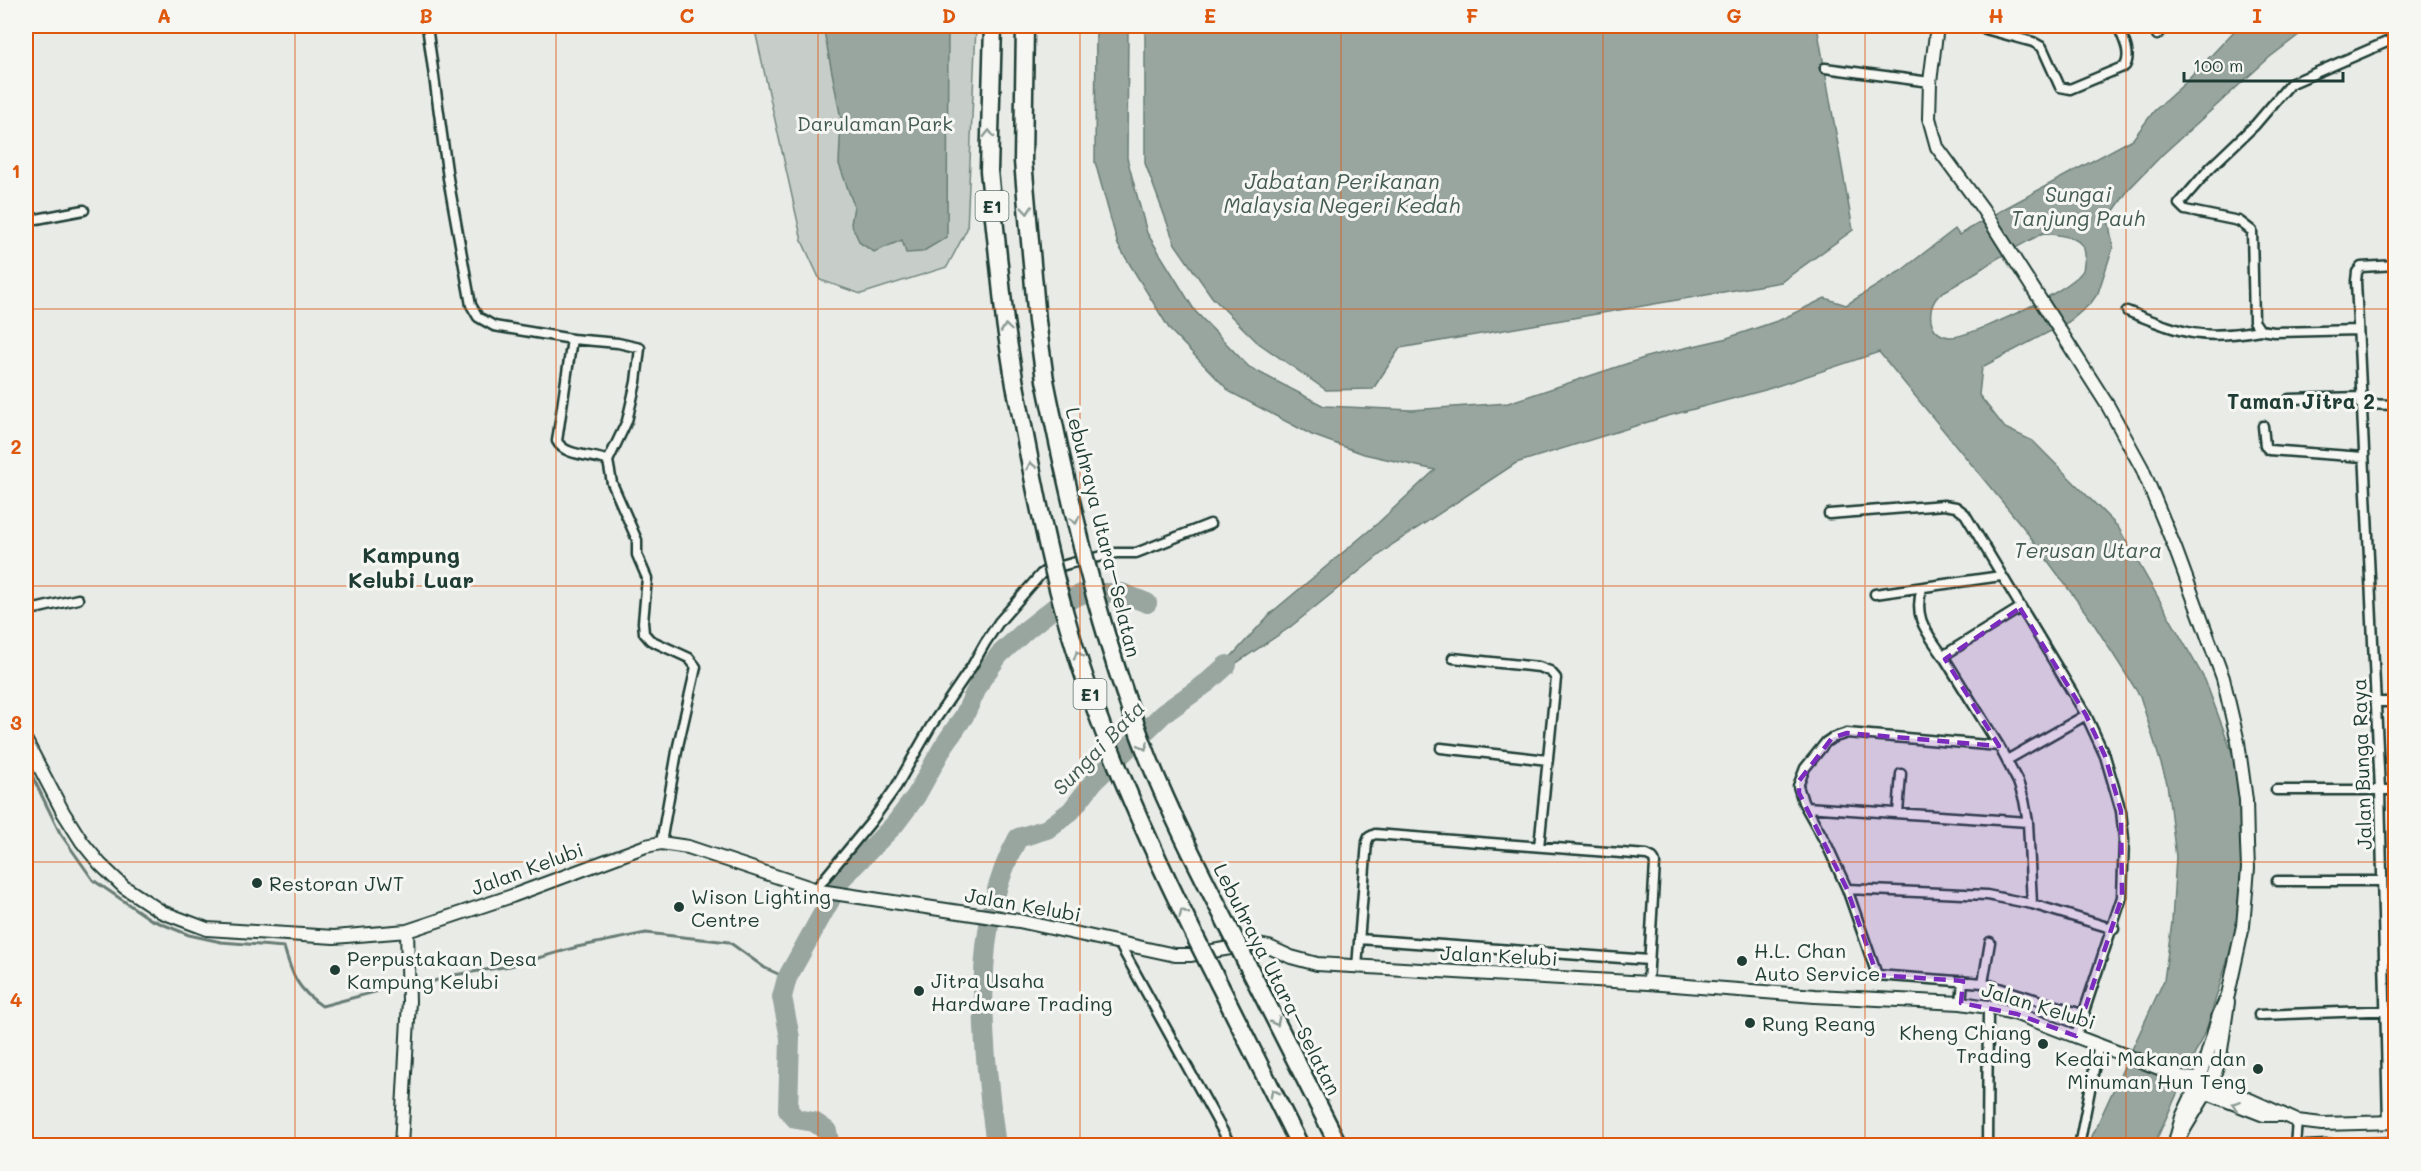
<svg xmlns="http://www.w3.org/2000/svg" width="2421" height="1171" font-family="Mali,sans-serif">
<rect width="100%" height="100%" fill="#e9ebe7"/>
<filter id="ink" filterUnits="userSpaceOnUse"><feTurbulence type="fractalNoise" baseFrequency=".0167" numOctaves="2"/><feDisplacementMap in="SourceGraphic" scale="12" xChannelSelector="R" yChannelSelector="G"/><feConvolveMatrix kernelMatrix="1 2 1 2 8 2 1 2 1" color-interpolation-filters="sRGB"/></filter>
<g filter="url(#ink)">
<path fill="#c7cec9" stroke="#73867e" stroke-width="1.5" d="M754,26H976L967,229L947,267L861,294L820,280L802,241Z"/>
<path fill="#99a6a0" stroke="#687c75" stroke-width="1.5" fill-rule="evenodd" d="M823,26H948L947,237L922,252L906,253L902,240L874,252L860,243L851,224L854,206L839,164L841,119Z
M1096,26H1128L1127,158L1147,233L1195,311L1249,367L1324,406L1412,410L1508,403L1650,356L1724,339L1780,320L1825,298L1846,305L1902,270L1955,229L1959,235L2000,211L2133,139L2154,111L2185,83L2239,26H2318L2304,31L2270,57L2163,154L2129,189L2108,219L2113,247L2098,293L2091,303L2070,321L1982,367L1979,395L2005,428L2033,441L2118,527L2205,680L2239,771L2243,858L2237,929L2207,1027L2154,1145H2088L2164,980L2172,922L2176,857L2167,783L2140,696L2092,621L2023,527L1879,352L1765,390L1664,417L1516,463L1393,544L1289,628L1208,682L1271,613L1378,523L1435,470L1364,454L1312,435L1230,392L1170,330L1118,245L1095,162ZM2043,233C2058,235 2087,235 2085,257C2084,261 2084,267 2083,270C2074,289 1971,338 1950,337C1924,335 1926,300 1945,291C1959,284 1971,275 1984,267C2003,254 2023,244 2043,233Z
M1145,26H1817L1853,230L1781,282L1400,348L1373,389L1326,390L1257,342L1212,297L1175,244L1145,163Z"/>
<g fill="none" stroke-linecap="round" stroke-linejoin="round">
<path stroke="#687c75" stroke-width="3" d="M26,763L60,833L93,880L150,919L189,935L221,942L284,947C292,975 297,989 322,1006L397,986
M418,986L454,975L510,966L577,947L646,933L729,942L765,968L787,978"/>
<path stroke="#99a6a0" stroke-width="20" d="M830,1146L827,1131L814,1122L796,1119L788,1110L790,1038L782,997L787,978L843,877L895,824L916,796L943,747L964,716L981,680L999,655L1025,631L1059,604L1084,593H1122L1147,603
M996,1146C983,1047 968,929 1018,838L1047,829L1071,811L1094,781L1163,714L1208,682L1227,665"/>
<defs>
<path id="street" d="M427,26L448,178L471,305L478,317L494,326L572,339L557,441C565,457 593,454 608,461L612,483L637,540V555L647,578L643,622L644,633L650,640L689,658L696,667L678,746L661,843
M1974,26L2033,42L2042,47L2060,87L2070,89L2125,66C2132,54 2123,38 2118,26
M2157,35L2167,26
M1825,68L1930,82
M26,221L84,210
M2127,311C2183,333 2199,341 2260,330
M2358,330L2274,332L2260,330L2254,321L2252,231L2239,221L2185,210L2179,204L2210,168L2255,125L2290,84L2396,38
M572,339L618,343L640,348L636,382L627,421L608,461
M2289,399L2361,397
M2361,404L2396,405
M2263,426L2265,446L2269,450L2363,457
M1829,514L1944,505L1956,507L1965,514L2086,715L2105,756L2121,811L2124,839L2122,897L2076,1036
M1922,588C1912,620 1929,634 1945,659
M1875,594L2001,576
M2020,608L1946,654L1945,659L1999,746L2018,782L2024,800L2028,822L2032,904
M26,611L78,599
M1453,658L1539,667L1550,671L1556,678L1539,847
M2375,702H2396
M1999,746L1847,733L1832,738L1826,742L1805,768L1798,786L1803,802L1827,845L1847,889L1877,975L1983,983L2085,1015
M1441,748L1548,760
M2007,760L2086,715
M2276,790H2396
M1806,807L2028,822
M1898,813L1901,774
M2277,881H2381
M1847,889L1987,895L2032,904L2114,929
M815,890L871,822L896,787L931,726L972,666L985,643L999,622L1041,574L1047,570L1072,563L1116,553H1136L1210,524
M1359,939L1649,960
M1119,943L1231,1146
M1357,967L1367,842L1369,837L1375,834L1647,855L1653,858L1655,863L1648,983
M1983,983L1990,942
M1961,1003L1963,981
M2259,1015L2396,1010
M2388,1123L2380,790L2356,281L2357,272L2361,267L2396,265
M1987,1146L1988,1007
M2079,1146L2099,1044
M2295,1146L2297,1121
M2305,1146L2396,1142"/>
<path id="secondary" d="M1937,26L1930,82L1929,118L1937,147L1982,208L2018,265L2108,406L2142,468L2175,548L2223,678L2238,742L2246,800L2247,844L2248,868L2243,926L2228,995L2219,1015L2200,1079L2182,1117L2174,1146
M26,741L63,812L82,842L100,864L124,887L162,912L207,929L334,937L407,931L512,896L646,846L661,843L688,847L820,891L1019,921L1175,955H1190L1253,944L1269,947L1291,957L1317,964L1648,983L1815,996L1961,1003L1988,1007L2017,1014L2185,1078L2200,1079L2212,1083L2297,1121L2322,1124L2396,1122
M2202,1091L2264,1115H2282
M2180,1136L2212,1083L2220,1057L2228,1002
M401,1146L409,1001L407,931"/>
<path id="highway" d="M993,26L989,171L1005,322L1015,385
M1025,26L1023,161L1037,321L1045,380
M1250,970L1339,1146
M1219,984L1300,1146"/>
</defs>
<use href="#street" stroke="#1f3d34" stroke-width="13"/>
<use href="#secondary" stroke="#1f3d34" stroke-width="16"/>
<use href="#highway" stroke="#1f3d34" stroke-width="21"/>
<use href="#street" stroke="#f6f6f2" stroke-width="8"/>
<use href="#secondary" stroke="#f6f6f2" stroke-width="12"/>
<use href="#highway" stroke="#f6f6f2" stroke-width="16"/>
<defs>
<path id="highway-bridge" d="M1045,380C1071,508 1100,635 1148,757C1177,830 1215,899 1250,970
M1015,385C1030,460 1043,535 1063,607C1099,739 1157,863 1219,984"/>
</defs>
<use href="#highway-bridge" stroke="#1f3d34" stroke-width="21" stroke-linecap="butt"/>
<use href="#highway-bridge" stroke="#f6f6f2" stroke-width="16"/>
</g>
<defs><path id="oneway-chevron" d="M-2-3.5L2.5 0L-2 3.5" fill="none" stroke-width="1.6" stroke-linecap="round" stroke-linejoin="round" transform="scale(1.5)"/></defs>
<g stroke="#8a9a93">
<use href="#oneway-chevron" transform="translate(989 134) rotate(-89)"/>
<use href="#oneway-chevron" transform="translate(1027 210) rotate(85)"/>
<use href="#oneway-chevron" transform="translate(1006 328) rotate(-98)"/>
<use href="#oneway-chevron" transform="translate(1031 466) rotate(-101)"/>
<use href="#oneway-chevron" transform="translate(1075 520) rotate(77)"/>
<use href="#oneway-chevron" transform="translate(1078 655) rotate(-108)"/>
<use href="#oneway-chevron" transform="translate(1144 746) rotate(70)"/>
<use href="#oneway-chevron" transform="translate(1183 913) rotate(-116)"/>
<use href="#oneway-chevron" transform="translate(1276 1022) rotate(63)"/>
<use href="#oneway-chevron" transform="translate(1274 1093) rotate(-117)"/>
<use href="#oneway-chevron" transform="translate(2236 1105) rotate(-159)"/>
</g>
</g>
<path fill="#7b2cbf" fill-opacity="0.2" stroke="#7b2cbf" stroke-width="4.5" stroke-dasharray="12 8" stroke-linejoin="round" d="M2020,608L2086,715L2105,756L2121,811L2122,897L2076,1036L2017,1014L1961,1003L1963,981L1877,975L1847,889L1799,793V781L1832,738L1847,733L1999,746L1945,659Z"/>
<path fill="none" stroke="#de580e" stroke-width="1.5" stroke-opacity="0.55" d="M295,26V1146M556,26V1146M818,26V1146M1080,26V1146M1341,26V1146M1603,26V1146M1865,26V1146M2126,26V1146M26,309H2396M26,586H2396M26,862H2396"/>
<g fill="#1f3d34" stroke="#f6f6f2" stroke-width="2">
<circle cx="257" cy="883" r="6"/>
<circle cx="679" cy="907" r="6"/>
<circle cx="1742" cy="961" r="6"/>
<circle cx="335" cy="970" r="6"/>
<circle cx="919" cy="991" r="6"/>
<circle cx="1750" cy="1023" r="6"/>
<circle cx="2043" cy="1044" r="6"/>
<circle cx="2258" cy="1069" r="6"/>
</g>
<g text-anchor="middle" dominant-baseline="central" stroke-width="6" stroke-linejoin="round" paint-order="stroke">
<g fill="#f6f6f2" stroke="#60746d" stroke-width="1.5">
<rect x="975.5" y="191" width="33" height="30" rx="4.5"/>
<rect x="1073.5" y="679" width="33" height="30" rx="4.5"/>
</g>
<g font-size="18" font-weight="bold" fill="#1f3d34">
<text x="992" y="206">E1</text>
<text x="1090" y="694">E1</text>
</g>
<g font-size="20" fill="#415a52" stroke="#f6f6f2">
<text x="875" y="123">Darulaman Park</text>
</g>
<g font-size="20" fill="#1f3d34" stroke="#f6f6f2">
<text transform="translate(1104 532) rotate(76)">Lebuhraya Utara–Selatan</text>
<text transform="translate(2361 764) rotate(-92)">Jalan Bunga Raya</text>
<text transform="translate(527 868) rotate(-20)">Jalan Kelubi</text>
<text transform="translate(1023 904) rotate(10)">Jalan Kelubi</text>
<text transform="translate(1499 955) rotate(3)">Jalan Kelubi</text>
<text transform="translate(1278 979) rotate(63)">Lebuhraya Utara–Selatan</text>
<text transform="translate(2039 1005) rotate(17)">Jalan Kelubi</text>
</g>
<g font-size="20" fill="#1f3d34" stroke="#f6f6f2" text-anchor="start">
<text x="269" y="883">Restoran JWT</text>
<text x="691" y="896">Wison Lighting<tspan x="691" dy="23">Centre</tspan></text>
<text x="1754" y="950">H.L. Chan<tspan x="1754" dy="23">Auto Service</tspan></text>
<text x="347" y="958">Perpustakaan Desa<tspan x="347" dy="23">Kampung Kelubi</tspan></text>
<text x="931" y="980">Jitra Usaha<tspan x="931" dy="23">Hardware Trading</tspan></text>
<text x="1762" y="1023">Rung Reang</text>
<text x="2031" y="1032" text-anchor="end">Kheng Chiang<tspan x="2031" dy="23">Trading</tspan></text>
<text x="2246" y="1058" text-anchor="end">Kedai Makanan dan<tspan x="2246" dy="23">Minuman Hun Teng</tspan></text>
</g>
<g font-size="21" font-style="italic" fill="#445c54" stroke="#f6f6f2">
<text x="1342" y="180">Jabatan Perikanan<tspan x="1342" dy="24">Malaysia Negeri Kedah</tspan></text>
<text x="2078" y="193">Sungai<tspan x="2078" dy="24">Tanjung Pauh</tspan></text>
<text x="2088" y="549">Terusan Utara</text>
<text transform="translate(1098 747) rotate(-46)">Sungai Bata</text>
</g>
<g font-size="21" font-weight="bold" fill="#1f3d34" stroke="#f6f6f2">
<text x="2301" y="400">Taman Jitra 2</text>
</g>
<g font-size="22" font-weight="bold" fill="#1f3d34" stroke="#f6f6f2">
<text x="411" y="554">Kampung<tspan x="411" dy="25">Kelubi Luar</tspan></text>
</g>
</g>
<rect width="2421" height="1171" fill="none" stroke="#f6f6f2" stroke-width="66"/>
<path d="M2184 72v9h159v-9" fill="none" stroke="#1f3d34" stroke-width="3"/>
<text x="2193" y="72" font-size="18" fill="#1f3d34" stroke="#f6f6f2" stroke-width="4.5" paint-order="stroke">100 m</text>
<rect x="33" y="33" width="2355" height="1105" fill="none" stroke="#de580e" stroke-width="2"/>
<g font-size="20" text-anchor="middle" font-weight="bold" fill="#de580e">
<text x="164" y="23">A</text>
<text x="426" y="23">B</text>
<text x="687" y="23">C</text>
<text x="949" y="23">D</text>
<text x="1210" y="23">E</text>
<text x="1472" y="23">F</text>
<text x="1734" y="23">G</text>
<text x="1996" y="23">H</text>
<text x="2257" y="23">I</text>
<text x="16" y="178">1</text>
<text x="16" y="454">2</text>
<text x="16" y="730">3</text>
<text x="16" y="1007">4</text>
</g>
</svg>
